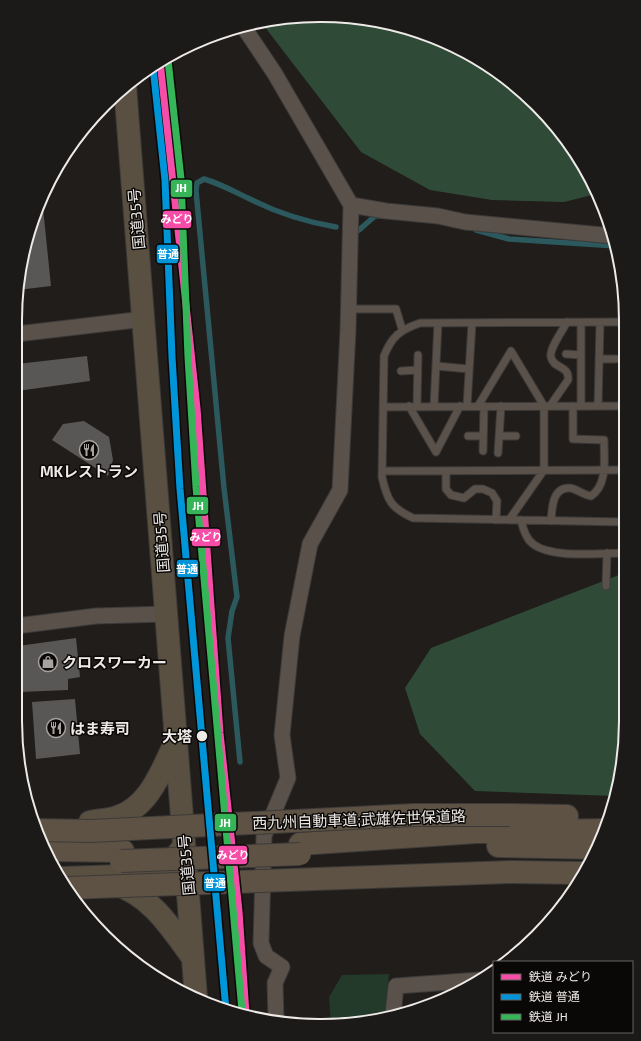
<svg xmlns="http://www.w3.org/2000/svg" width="641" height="1041" font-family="'Exo 2','Noto Sans JP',sans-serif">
<rect width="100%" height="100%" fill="#201d1b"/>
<path fill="#233a2a" d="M389,974L385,1015L331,1024L329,997L342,975Z"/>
<path fill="#2f4b37" d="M340,16L399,25L455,46L506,78L550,119L585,168L596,194L564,202L492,200L430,190L361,152L261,22L280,18Z
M624,573L623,760L614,796L475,791L420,734L405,688L431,648Z"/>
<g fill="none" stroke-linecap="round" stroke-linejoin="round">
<path stroke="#2b595d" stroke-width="5.5" d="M359,230L375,216H381
M476,230L509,239L616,246
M240,762L228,638L232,611L237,597L224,488L196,191L197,183L204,179C221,184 235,192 250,199C277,213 307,222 336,227"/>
</g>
<path fill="#595656" d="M43,208L51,286L18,290V281L37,209Z
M87,356L90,381L17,391V364Z
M84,421L109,437L113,460L108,476L52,440L63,424Z
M76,638L80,677L68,679V690L20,692L18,646Z
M75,699L80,754L36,759L32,702Z"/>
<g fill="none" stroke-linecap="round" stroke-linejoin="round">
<defs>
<path id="service" d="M349,309H396L402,329
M581,323V406
M566,354L581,355
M599,359H616
M436,366L469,369
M401,371L417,370
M409,406L436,452
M417,406L418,355
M434,406L438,323
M467,406L472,323
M478,406L511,351L544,406V470L509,520
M550,406L568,380C570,365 553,369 551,357C549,349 563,330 567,322
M598,406L600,323
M383,407L625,406
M468,436H483
M499,436H516
M483,451L484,406
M436,452L460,406
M498,453L501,406
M382,471L625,470
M446,471V489L451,495L464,498L475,489H483L492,493L497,501L496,520
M521,520C523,529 526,539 533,544C553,559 600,553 624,553
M551,521C552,509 552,487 570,488C577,489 583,495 591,496C608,485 604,459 604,440L573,439V406
M624,522L413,518C391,508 387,500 382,477L384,356C392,336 400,330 420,323L625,322
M606,586L607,553"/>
<path id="minor" d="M243,26L275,74L351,205L348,330L340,490L310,544L292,636L282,735L288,778L264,836L261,943L266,956L282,967L275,983L276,1019
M351,205L386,211L438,216L465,222L613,236
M17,334L144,319
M16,626L96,616L166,614
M393,1014L396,986L479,980"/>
<path id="trunk" d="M125,86L196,997
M90,822C99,820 109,820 117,817C150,807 162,769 176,741
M63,878L150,875L172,862L180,851
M114,884C151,895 171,928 193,958"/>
<path id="motorway" d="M510,815L567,816
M300,844L476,832L605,830
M498,846L597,848
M48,850L123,851
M512,872L582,873"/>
</defs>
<use href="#service" stroke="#3c3a39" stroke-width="9"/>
<use href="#minor" stroke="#3c3a39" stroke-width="17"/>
<use href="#trunk" stroke="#3c3a39" stroke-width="24"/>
<use href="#motorway" stroke="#3c3a39" stroke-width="24"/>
<use href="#service" stroke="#59514a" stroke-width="7"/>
<use href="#minor" stroke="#59514a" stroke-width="15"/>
<use href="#trunk" stroke="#5a5042" stroke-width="22"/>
<use href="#motorway" stroke="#5d5244" stroke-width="22"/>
<defs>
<path id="motorway-bridge" d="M37,830L91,831L414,815H510
M121,861L300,854
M68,888L512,872"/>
</defs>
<use href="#motorway-bridge" stroke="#3c3a39" stroke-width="24" stroke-linecap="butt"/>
<use href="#motorway-bridge" stroke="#5d5244" stroke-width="22"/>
<defs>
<path id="rail-1" d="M160,61L197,408L220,733L239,911L246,1014"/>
<path id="rail-2" d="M153,67L165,180L172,357L180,489L226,1010"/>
<path id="rail-3" d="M168,60L181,179L188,357L196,487L242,1011"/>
</defs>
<use href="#rail-1" stroke="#0a0806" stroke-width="10"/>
<use href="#rail-2" stroke="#0a0806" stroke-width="10"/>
<use href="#rail-3" stroke="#0a0806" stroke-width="10"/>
<use href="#rail-1" stroke="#f54da8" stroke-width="7"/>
<use href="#rail-2" stroke="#0095d9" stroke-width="7"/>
<use href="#rail-3" stroke="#36b558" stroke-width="7"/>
</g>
<defs>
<symbol id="restaurant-ring" viewBox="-11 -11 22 22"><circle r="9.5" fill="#0a0806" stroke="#a6a2a0" stroke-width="1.5"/><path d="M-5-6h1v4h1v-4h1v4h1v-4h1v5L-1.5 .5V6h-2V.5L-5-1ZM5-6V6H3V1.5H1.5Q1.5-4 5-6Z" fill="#a6a2a0"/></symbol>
<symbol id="shop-ring" viewBox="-11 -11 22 22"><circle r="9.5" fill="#0a0806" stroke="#a6a2a0" stroke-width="1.5"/><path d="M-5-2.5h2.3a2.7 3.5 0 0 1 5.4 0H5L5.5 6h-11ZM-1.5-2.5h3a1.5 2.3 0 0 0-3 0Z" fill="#a6a2a0"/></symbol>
</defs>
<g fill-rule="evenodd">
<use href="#restaurant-ring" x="78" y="439" width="22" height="22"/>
<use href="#shop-ring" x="37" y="651" width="22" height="22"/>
<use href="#restaurant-ring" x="45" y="717" width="22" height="22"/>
</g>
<circle fill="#eeeae8" stroke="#0a0806" stroke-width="1.5" cx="202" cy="736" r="6"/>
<g text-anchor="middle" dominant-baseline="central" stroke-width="3" stroke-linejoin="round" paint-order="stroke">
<g font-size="15" fill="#eeeae8" stroke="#0a0806">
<text transform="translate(136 219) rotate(-95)">国道35号</text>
<text transform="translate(161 542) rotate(-94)">国道35号</text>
<text transform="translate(359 819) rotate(-2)">西九州自動車道;武雄佐世保道路</text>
<text transform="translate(186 865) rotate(-95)">国道35号</text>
</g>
<g font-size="15" font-weight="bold" fill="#eeeae8" stroke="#0a0806" text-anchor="start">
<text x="89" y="471" text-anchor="middle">MKレストラン</text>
<text x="62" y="662">クロスワーカー</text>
<text x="70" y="728">はま寿司</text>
</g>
<g font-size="15" font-weight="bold" fill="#eeeae8" stroke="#0a0806" text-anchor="end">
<text x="192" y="736">大塔</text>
</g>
</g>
<path d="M0 0H641V1041H0ZM320 22H321A298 298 0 0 1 619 320V721A298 298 0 0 1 321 1019H320A298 298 0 0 1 22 721V320A298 298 0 0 1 320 22Z" fill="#1c1a18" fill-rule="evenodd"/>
<path fill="none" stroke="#eeeae8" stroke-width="2" d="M320 22H321A298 298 0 0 1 619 320V721A298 298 0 0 1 321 1019H320A298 298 0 0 1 22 721V320A298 298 0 0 1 320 22Z"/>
<g stroke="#0a0806" stroke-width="1.5">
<rect x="170" y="179" width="23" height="19" rx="4" fill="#36b558"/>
<rect x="162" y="210" width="30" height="19" rx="4" fill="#f54da8"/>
<rect x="156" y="244" width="23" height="20" rx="4" fill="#0095d9"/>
<rect x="186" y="496" width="23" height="19" rx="4" fill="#36b558"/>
<rect x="191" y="528" width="30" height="19" rx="4" fill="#f54da8"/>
<rect x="176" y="559" width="23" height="19" rx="4" fill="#0095d9"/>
<rect x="214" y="813" width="23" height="19" rx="4" fill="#36b558"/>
<rect x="218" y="845" width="30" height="20" rx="4" fill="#f54da8"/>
<rect x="203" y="873" width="23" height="19" rx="4" fill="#0095d9"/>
</g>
<g font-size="11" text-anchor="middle" font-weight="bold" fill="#fff">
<text x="181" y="192">JH</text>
<text x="177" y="223">みどり</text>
<text x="168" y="258">普通</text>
<text x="198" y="510">JH</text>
<text x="206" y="541">みどり</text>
<text x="187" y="573">普通</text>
<text x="225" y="827">JH</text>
<text x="233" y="859">みどり</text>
<text x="215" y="887">普通</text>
</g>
<rect x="493" y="961" width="140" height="72" fill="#0a0806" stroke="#656260"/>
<rect x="501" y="974" width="20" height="6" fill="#f54da8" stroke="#656260"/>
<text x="529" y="981" font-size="12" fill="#eeeae8">鉄道 みどり</text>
<rect x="501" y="994" width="20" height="6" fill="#0095d9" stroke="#656260"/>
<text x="529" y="1001" font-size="12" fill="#eeeae8">鉄道 普通</text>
<rect x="501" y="1014" width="20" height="6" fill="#36b558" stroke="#656260"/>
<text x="529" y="1021" font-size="12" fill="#eeeae8">鉄道 JH</text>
</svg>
